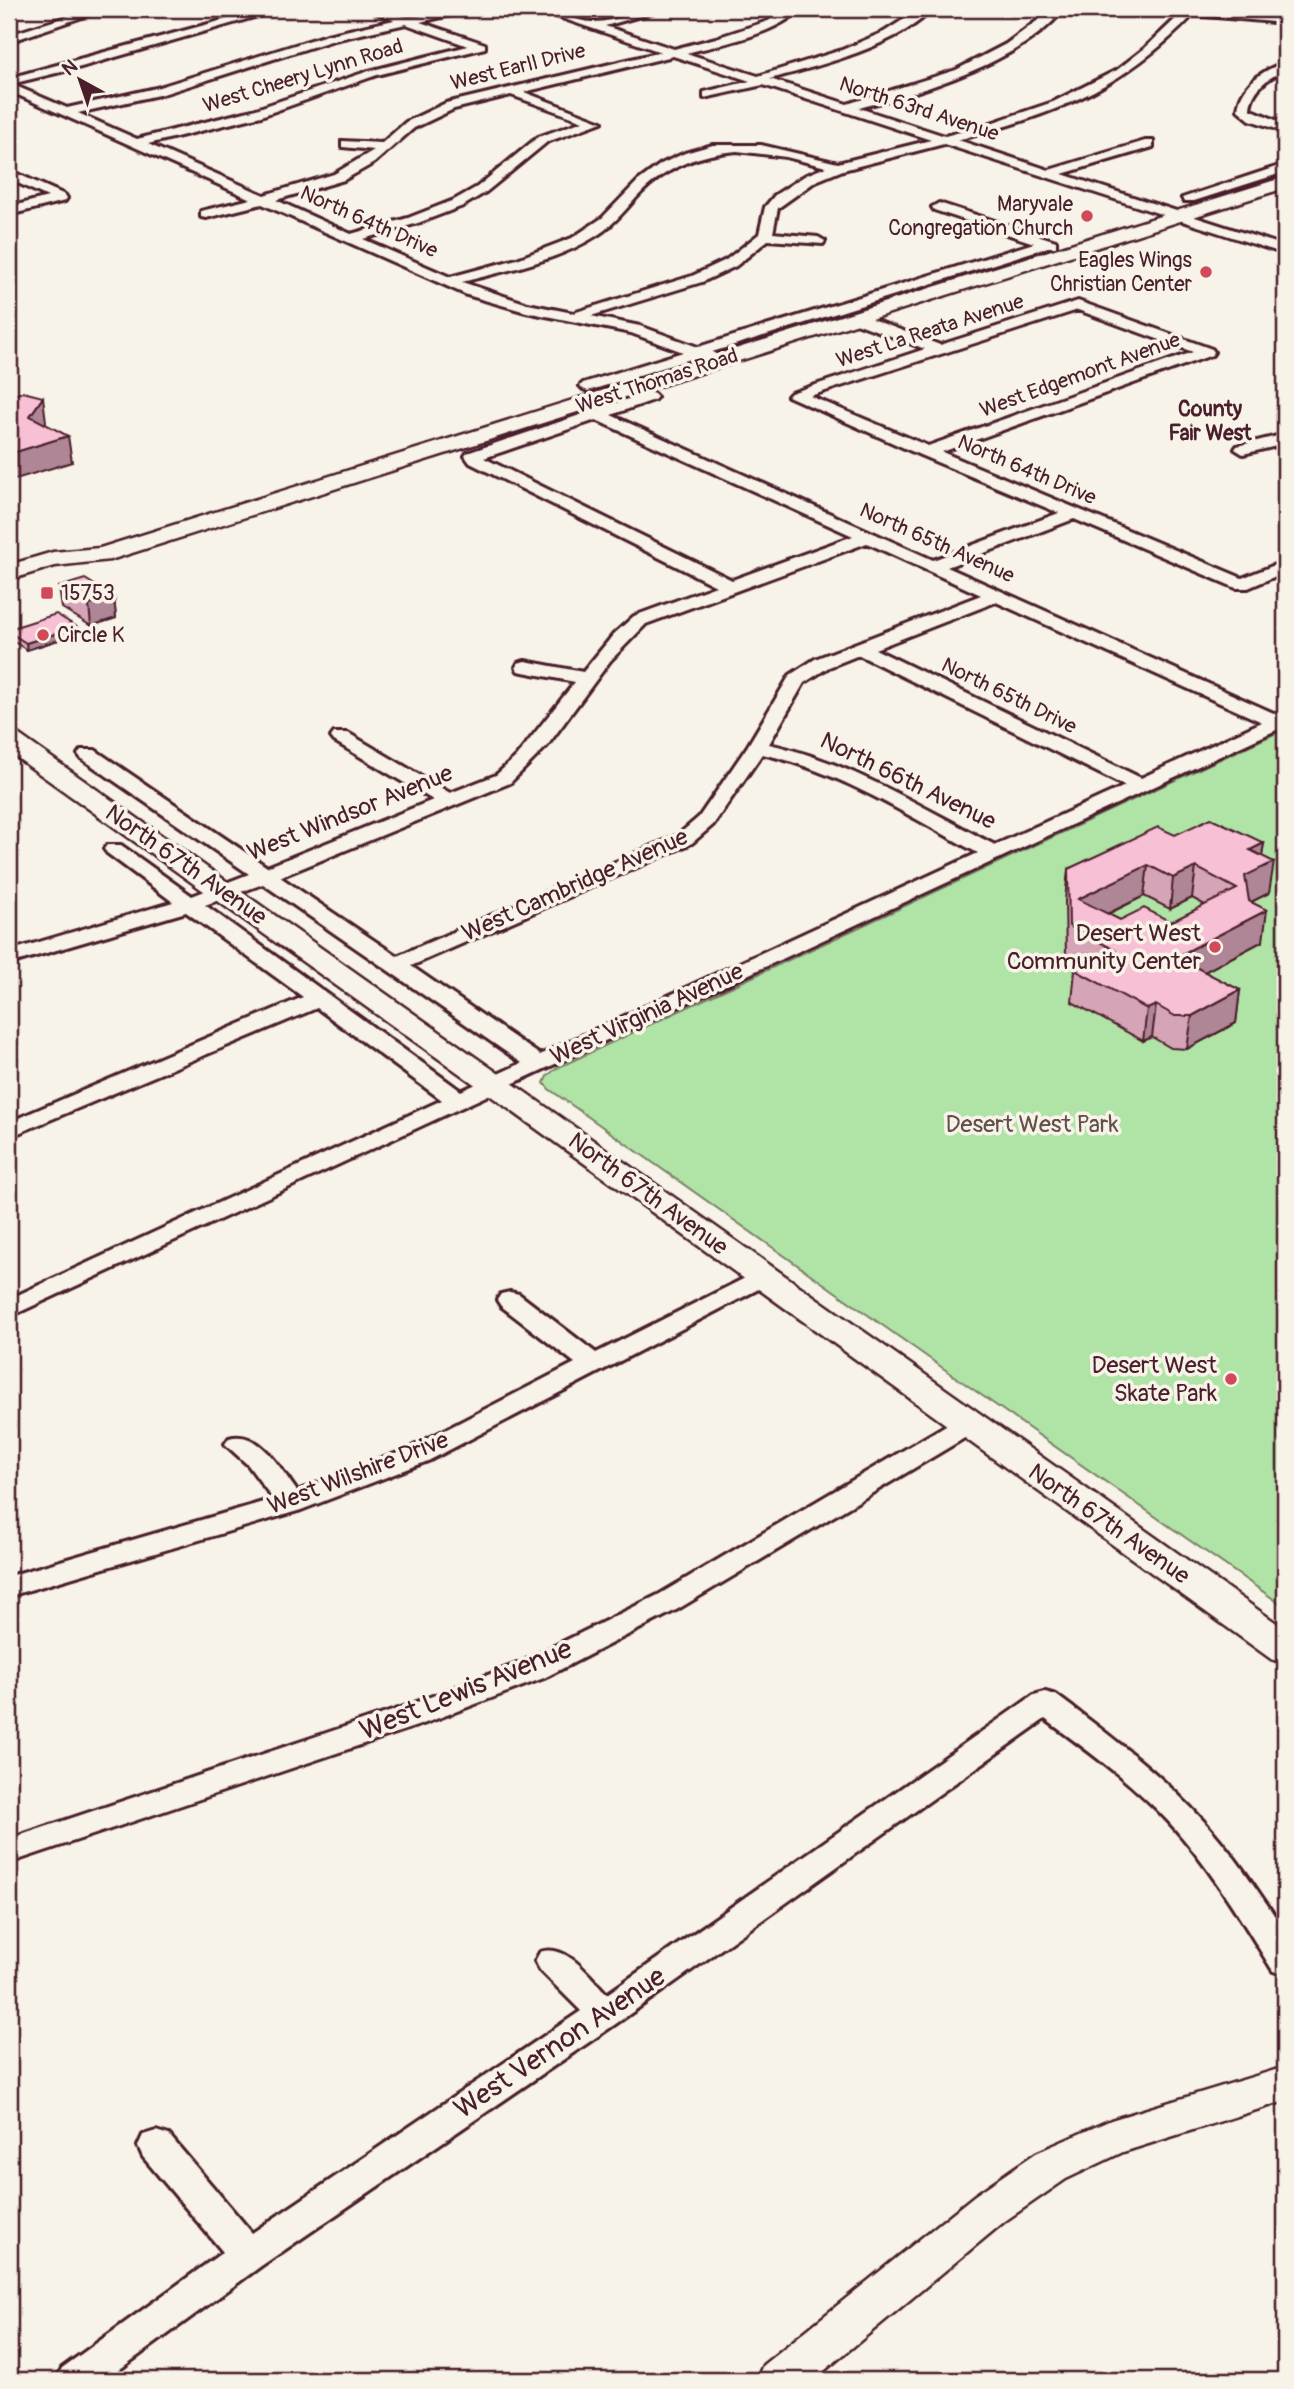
<svg xmlns="http://www.w3.org/2000/svg" width="1294" height="2389" font-family="Pangolin,sans-serif">
<rect width="100%" height="100%" fill="#f7f3e8"/>
<filter id="ink" filterUnits="userSpaceOnUse"><feTurbulence type="fractalNoise" baseFrequency=".0143" numOctaves="2"/><feDisplacementMap in="SourceGraphic" scale="14" xChannelSelector="R" yChannelSelector="G"/><feConvolveMatrix kernelMatrix="1 2 1 2 8 2 1 2 1" color-interpolation-filters="sRGB"/></filter>
<g filter="url(#ink)">
<path fill="#b0e4a6" stroke="#7d8268" stroke-width="2" d="M1285,729V1607L964,1383L549,1089L544,1083L547,1076L557,1068Z"/>
<g fill="none" stroke-linecap="round" stroke-linejoin="round">
<defs>
<path id="minor" d="M91,9H106L9,42V35Z
M264,9H282L81,67L11,84L67,108L156,88L327,35L394,20L367,9C382,9 392,15 406,17C419,19 451,9 469,9L468,11L420,22L485,44V48L377,75L261,116L148,144L264,195L334,174L374,150L342,147V141L382,143L406,122L446,103L661,52L535,9C557,9 577,23 594,22C617,22 639,9 665,9L605,26L674,49L716,38L768,21L788,9H800C777,34 719,45 686,53L758,76L842,50L884,32L920,9H932C901,45 815,67 770,79L847,104L956,70L1006,44L1053,9H1064C1023,61 922,92 859,108L945,136L979,127L1053,102L1117,70L1145,48L1186,9L1285,17V23L1193,15C1121,90 1056,113 958,140L1049,170L1145,141H1153V147L1062,174L1285,246V254L944,144L843,170L816,181L778,208L773,233L818,237L825,241L823,244L768,240L736,266L702,282L591,316L640,326L698,347L1034,243L934,210L932,207L939,203L1056,241V247H1048L712,352L730,361L728,364L723,365L697,357L588,391L583,389L580,386L583,383L683,352L631,333L526,312L467,295L262,204L206,218L201,217V211L251,199L9,91V78ZM406,24L468,46L369,71L253,110L137,139L78,113L163,94L334,40ZM673,56L750,81L704,92V98L763,85L931,140L838,163L761,145H713L685,153L661,164L638,181L602,218L572,238L517,259L450,277L363,239L418,223L463,206L486,192L547,142L602,122L524,92ZM511,95L583,121L538,137L477,187L454,200L408,218L351,234L276,200L344,180L374,163L414,128L454,109ZM737,151L786,157L826,167L806,175L775,195L765,207L759,234L726,260L692,276L573,313L528,304L462,282C508,270 558,261 599,234C615,224 627,207 641,193C668,166 700,154 737,151Z
M1285,63V70C1269,77 1252,89 1250,109L1285,124V132L1250,120L1238,110C1240,86 1263,69 1285,63Z
M1285,164V172L1194,201H1184L1182,198Z
M9,170L65,195L67,198L65,201L9,215V207L48,197L9,179Z
M1078,301L1212,349L1214,352L1212,355L942,452L1242,578L1285,561V572L1248,588H1236L1074,519L947,567L1278,715L1285,713V726L9,1317V1299L442,1100L317,1008L9,1137V1122L303,997L186,912L9,964V951L173,902L107,853L104,849L107,845H121L192,896L249,874L81,758L78,754L81,750H95L267,867L433,800L334,741L331,737L334,733H348L450,793L496,775L516,757L575,682L518,671L516,667L518,663L525,661L583,672L614,634L634,616L716,586L470,463L465,456L467,453L583,414L570,406L573,403H583L598,409L649,392L654,394L657,397L654,400L611,415L933,560L1059,513L920,455L788,396L791,393L925,349L851,321L849,318L851,315H861L940,345ZM1078,310L1193,352L928,446L810,396ZM596,420L853,536L732,580L484,458ZM867,543L981,595L815,659L790,675L747,747L699,817L678,835L397,956L280,877L510,783L547,746L610,661L646,624ZM996,602L1262,722L1141,778L875,649ZM859,655L1125,786L995,845C921,807 850,762 769,744L804,683L829,667ZM762,754C840,771 908,816 978,853L540,1055L411,966L692,843L713,825ZM263,884L522,1063L461,1091L205,905Z
M1285,434V444L1243,454L1235,449L1237,446Z
M763,1269L772,1272L776,1277L772,1282L428,1461L301,1510L9,1596V1576L273,1499L248,1465L225,1444L229,1438C260,1429 281,1470 297,1491L408,1449L575,1363L501,1306L497,1300L501,1294L510,1292L519,1294L596,1353Z
M968,1415L978,1418L982,1424L978,1430L678,1609L544,1678L423,1724L9,1863V1839L401,1708L522,1662L658,1595L958,1418Z
M1045,1692L1056,1695C1134,1753 1201,1805 1255,1887C1265,1902 1277,1917 1284,1933C1289,1944 1285,1963 1285,1975L1273,1971C1241,1919 1210,1867 1169,1822C1132,1782 1088,1751 1045,1719L617,2023L261,2266L105,2380H56L62,2368L223,2252L143,2157L138,2146L143,2135L156,2131L169,2135L252,2233L581,2011L540,1970L535,1961L540,1952C567,1943 589,1976 607,1994L1034,1695Z"/>
<path id="tertiary" d="M1285,2067V2101L1123,2152L1066,2179L1005,2221L813,2380H756L763,2365L975,2195L1036,2153L1111,2120Z"/>
<path id="secondary" d="M1285,177V188L110,560L55,566L9,580V565L53,552L100,548Z
M9,732L18,734L1285,1629V1663L1271,1659L484,1091L9,752Z"/>
</defs>
<use href="#minor" stroke="#4a1f2b" stroke-width="6"/>
<use href="#tertiary" stroke="#4a1f2b" stroke-width="5"/>
<use href="#secondary" stroke="#4a1f2b" stroke-width="5"/>
<use href="#minor" fill="#f7f3e8" fill-rule="evenodd"/>
<use href="#tertiary" fill="#f7f3e8" fill-rule="evenodd"/>
<use href="#secondary" fill="#f7f3e8" fill-rule="evenodd"/>
</g>
<path fill="#d5a5b7" stroke="#4a1f2b" stroke-width="2" fill-rule="evenodd" d="M59,587L114,597L116,618L91,626L62,608Z
M9,629L77,634L27,650L9,639Z
M1175,835L1264,843L1262,856L1269,893L1251,902L1263,941L1204,972L1240,990L1236,1023L1187,1049L1171,1048L1152,1037L1143,1041L1072,1002L1075,970L1083,966L1066,957L1065,900L1068,869ZM1144,896L1170,909L1192,898L1205,905L1171,922L1120,920L1108,914Z"/>
<path fill="#ae8695" stroke="#4a1f2b" stroke-width="2" d="M43,397L46,422L34,442L30,416Z
M68,436L72,462L9,481V454Z
M114,597L116,618L91,626L89,605Z
M77,627V634L27,650L26,643Z
M1264,843L1260,868L1274,862L1269,893L1241,907L1245,876L1250,850Z
M1148,865L1144,896L1076,929L1078,899Z
M1196,867L1192,898L1170,909L1173,878Z
M1267,910L1263,941L1172,989L1176,957Z
M1240,990L1236,1023L1187,1049L1192,1016Z
M1156,1005L1152,1037L1143,1041L1147,1009Z"/>
<path fill="#f8c0d5" stroke="#4a1f2b" stroke-width="2" fill-rule="evenodd" d="M23,392L43,397L30,416L68,436L9,454V396Z
M85,579L114,597L89,605L59,587Z
M56,614L77,627L26,643L9,632V629Z
M1211,818L1264,843L1250,850L1274,862L1245,876L1249,901L1267,910L1176,957L1240,990L1192,1016H1175L1156,1005L1147,1009L1075,970L1115,950L1069,926L1068,869L1158,827L1175,835ZM1148,865L1173,878L1196,867L1237,889L1171,922L1144,908L1120,920L1078,899Z"/>
</g>
<g fill="#d1495b" stroke="#f7f3e8" stroke-width="2.5">
<circle cx="1087" cy="216" r="7"/>
<circle cx="1206" cy="272" r="7"/>
<rect x="40" y="586" width="14" height="14" rx="3.5"/>
<circle cx="43" cy="635" r="7"/>
<circle cx="1215" cy="947" r="7"/>
<circle cx="1231" cy="1379" r="7"/>
</g>
<g text-anchor="middle" dominant-baseline="central" stroke-width="7" stroke-linejoin="round" paint-order="stroke">
<g font-size="21" fill="#4a1f2b" stroke="#f7f3e8">
<text transform="translate(518 67) rotate(-14)">West Earll Drive</text>
<text transform="translate(303 76) rotate(-17)">West Cheery Lynn Road</text>
<text transform="translate(919 109) rotate(18)">North 63rd Avenue</text>
<text transform="translate(369 222) rotate(24)">North 64th Drive</text>
<text transform="translate(930 331) rotate(-18)">West La Reata Avenue</text>
<text transform="translate(1080 375) rotate(-20)">West Edgemont Avenue</text>
<text transform="translate(657 381) rotate(-18)">West Thomas Road</text>
<text transform="translate(1027 470) rotate(23)">North 64th Drive</text>
<text transform="translate(937 543) rotate(24)">North 65th Avenue</text>
<text transform="translate(1009 696) rotate(26)">North 65th Drive</text>
</g>
<g font-size="21" fill="#4a1f2b" stroke="#f7f3e8" text-anchor="end">
<text x="1073" y="204">Maryvale<tspan x="1073" dy="24">Congregation Church</tspan></text>
<text x="1192" y="260">Eagles Wings<tspan x="1192" dy="24">Christian Center</tspan></text>
<text x="61" y="593" text-anchor="start">15753</text>
<text x="57" y="635" text-anchor="start">Circle K</text>
</g>
<g font-size="21" font-weight="bold" fill="#4a1f2b" stroke="#f7f3e8">
<text x="1210" y="409">County<tspan x="1210" dy="24">Fair West</tspan></text>
</g>
<g font-size="24" fill="#4a1f2b" stroke="#f7f3e8">
<text transform="translate(908 781) rotate(26)">North 66th Avenue</text>
<text transform="translate(350 813) rotate(-22)">West Windsor Avenue</text>
<text transform="translate(186 865) rotate(35)">North 67th Avenue</text>
<text transform="translate(575 885) rotate(-24)">West Cambridge Avenue</text>
<text transform="translate(647 1014) rotate(-25)">West Virginia Avenue</text>
<text transform="translate(648 1194) rotate(36)">North 67th Avenue</text>
<text transform="translate(358 1473) rotate(-21)">West Wilshire Drive</text>
<text transform="translate(1109 1524) rotate(35)">North 67th Avenue</text>
</g>
<g font-size="24" fill="#4a1f2b" stroke="#f7f3e8" text-anchor="end">
<text x="1201" y="933">Desert West<tspan x="1201" dy="28">Community Center</tspan></text>
<text x="1217" y="1365">Desert West<tspan x="1217" dy="28">Skate Park</tspan></text>
</g>
<g font-size="24" fill="#64504a" stroke="#f7f3e8">
<text x="1032" y="1124">Desert West Park</text>
</g>
<g font-size="28" fill="#4a1f2b" stroke="#f7f3e8">
<text transform="translate(466 1690) rotate(-22)">West Lewis Avenue</text>
<text transform="translate(560 2043) rotate(-34)">West Vernon Avenue</text>
</g>
</g>
<rect width="1294" height="2389" fill="none" stroke="#f7f3e8" stroke-width="35"/>
<rect x="18" y="18" width="1259" height="2354" fill="none" stroke="#4a1f2b" stroke-width="2.5" filter="url(#ink)"/>
<g transform="translate(80 80) rotate(320)" stroke="#f7f3e8" stroke-width="5" paint-order="stroke">
<path d="M0-5L12 26L0 18L-12 26Z" fill="#4a1f2b"/>
<text y="-10" font-size="19" font-weight="bold" text-anchor="middle" fill="#4a1f2b">N</text>
</g>
</svg>
